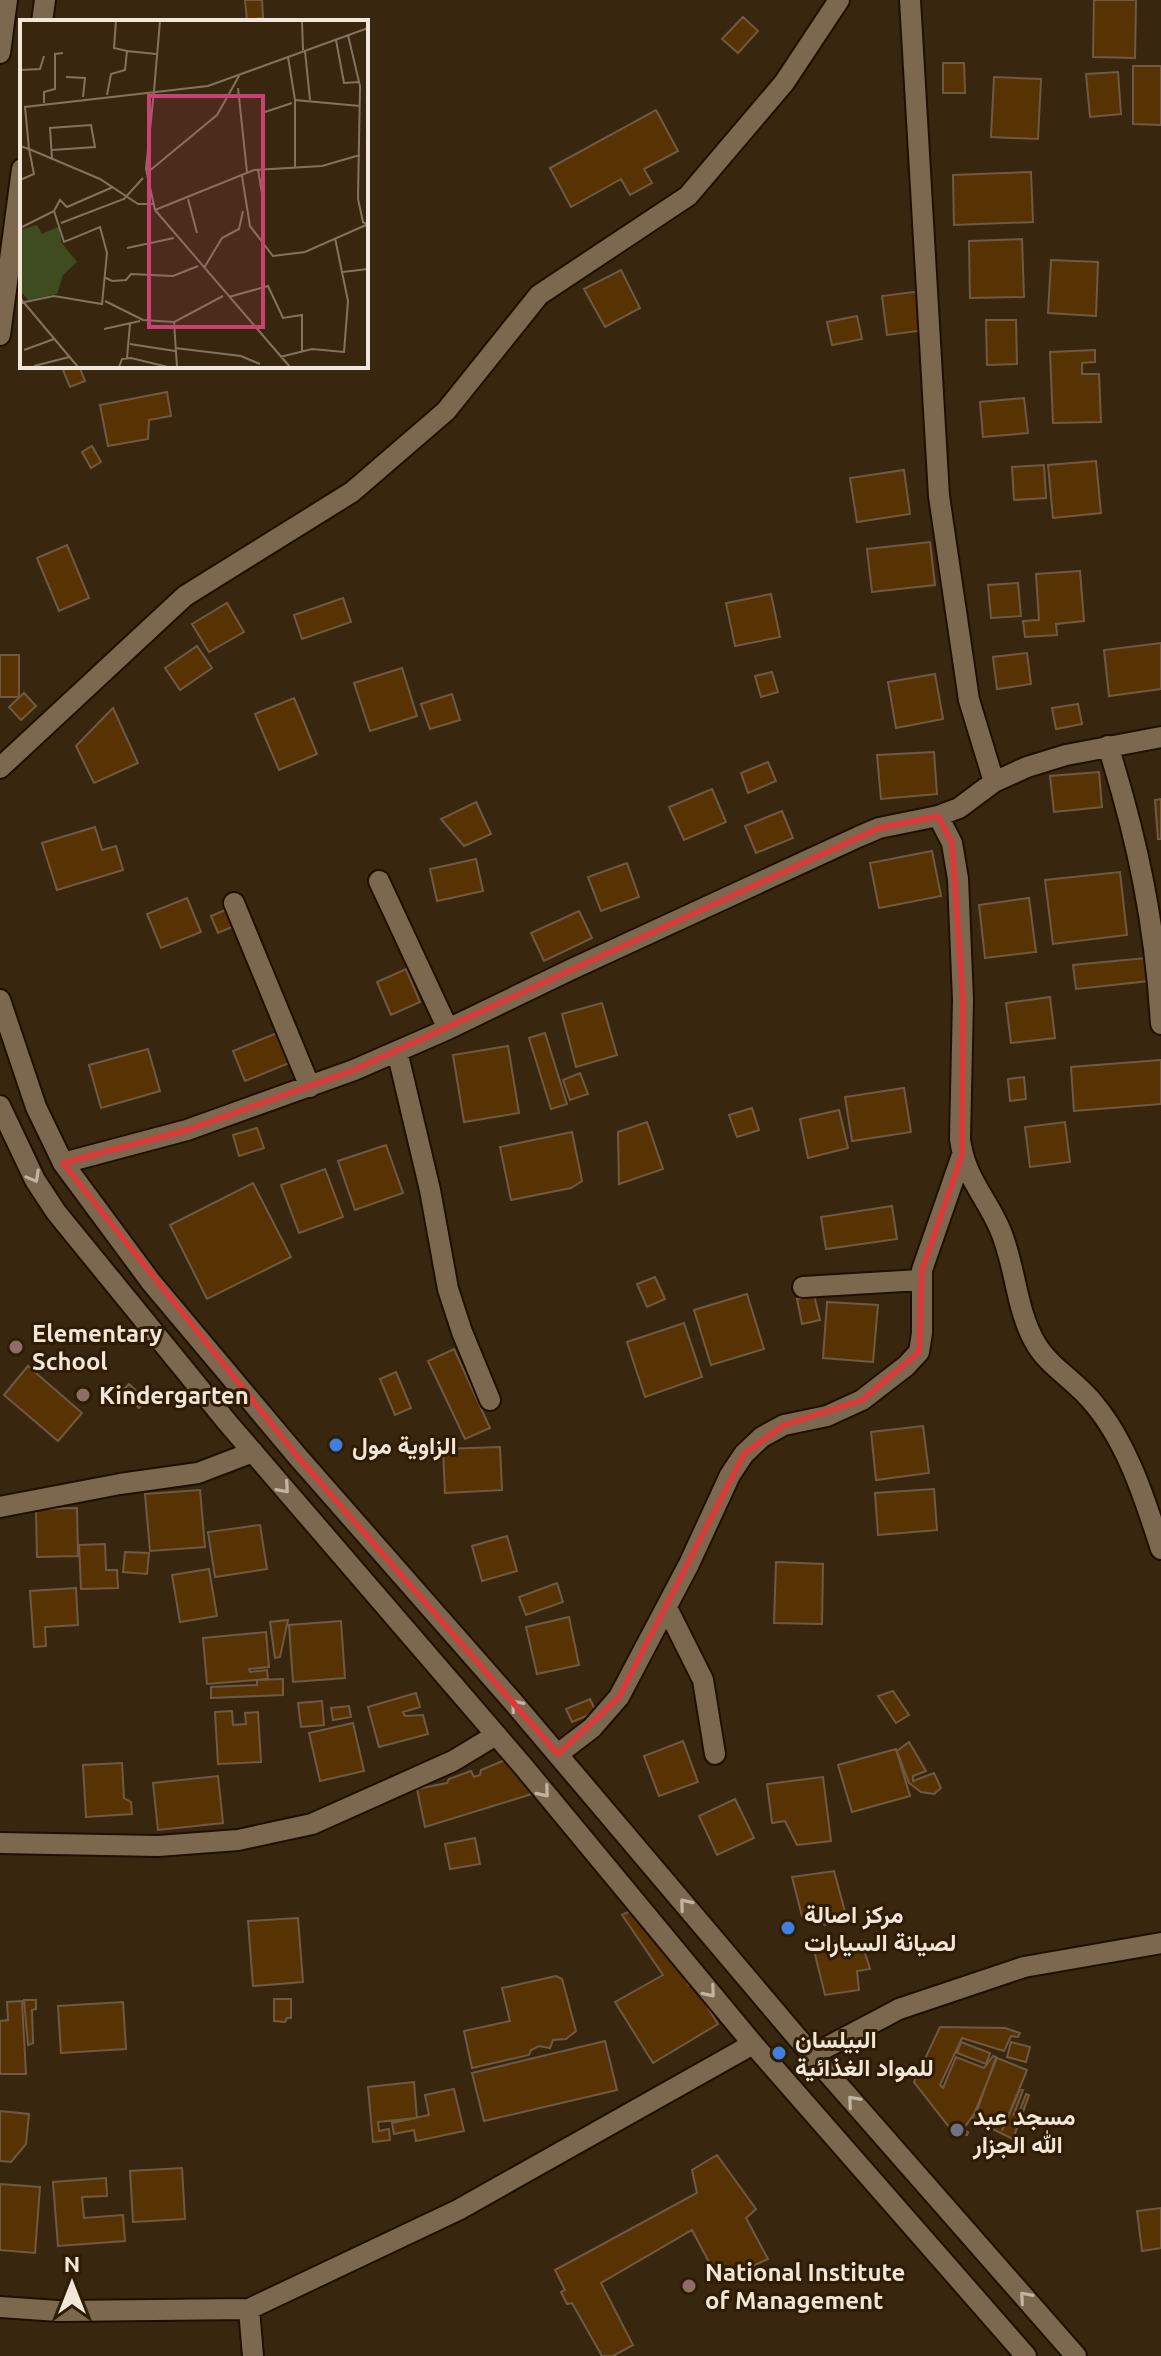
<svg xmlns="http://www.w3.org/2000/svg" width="1161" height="2356" font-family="Ubuntu,Vazirmatn,sans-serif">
<rect width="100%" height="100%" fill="#38270e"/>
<path fill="#573203" stroke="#705942" stroke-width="2" d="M245,0H262L263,18L247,20Z
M1094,0H1136L1135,58L1093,57Z
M743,17L758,31L738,53L722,39Z
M943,63H964L965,93H943Z
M1133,66H1161V125L1133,124Z
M1118,72L1121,114L1090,117L1086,74Z
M994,77L1041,79L1038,139L991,137Z
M656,110L678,151L644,169L652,183L630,195L621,179L571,207L550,168Z
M1031,172L1033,222L954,225L953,175Z
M1022,239L1024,297L970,298L969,241Z
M1051,260L1098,262L1096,316L1048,313Z
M621,270L640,308L605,327L584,289Z
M921,291L926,330L887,335L882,296Z
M857,316L862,339L832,345L827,322Z
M986,320H1016L1017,364L987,365Z
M1095,350V362L1082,363V374H1099L1101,422L1053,423L1050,352Z
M74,366H79L85,381L70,387L63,370Z
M167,392L171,416L149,420L148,439L108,446L100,405Z
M1024,398L1028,433L983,437L980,402Z
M92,446L101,462L91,468L82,452Z
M1096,461L1101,513L1053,518L1048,465Z
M1044,465L1046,498L1014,500L1012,467Z
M904,470L910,514L857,522L850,478Z
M930,542L935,585L872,592L867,549Z
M67,545L89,598L59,611L37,558Z
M1080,571L1084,621L1056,624L1057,635L1025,637L1023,621L1039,620L1036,574Z
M1018,583L1021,616L991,618L988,585Z
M771,594L780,637L735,646L726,603Z
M343,598L351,622L302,639L294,615Z
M227,603L244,632L209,652L192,624Z
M1161,643V689L1109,696L1104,650Z
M197,646L212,668L180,690L165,668Z
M1027,653L1031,684L997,689L993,657Z
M0,655H19V697H0Z
M402,668L417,716L370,731L354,683Z
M772,672L778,692L761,697L755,676Z
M935,674L943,719L896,728L888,682Z
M24,693L36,706L21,720L9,707Z
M452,694L460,720L430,729L421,704Z
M294,698L317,754L279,770L255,714Z
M1078,704L1082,724L1056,729L1052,708Z
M113,708L138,763L94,783L76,746Z
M934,752L937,794L881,799L877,755Z
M768,762L776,781L748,793L741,773Z
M1099,772L1102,807L1054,812L1050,776Z
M712,789L726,822L684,840L669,807Z
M1161,799V839H1158L1155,800Z
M476,802L491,834L464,846L441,819Z
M782,811L793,838L756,853L745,826Z
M95,827L102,850L116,846L123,870L57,890L42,843Z
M932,851L941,896L879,908L870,863Z
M476,859L483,891L437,901L430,869Z
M627,863L639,897L601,911L588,877Z
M1120,872L1127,935L1053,944L1045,880Z
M187,898L201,932L161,948L147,914Z
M1029,898L1036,952L985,958L979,905Z
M232,907L239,924L218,933L211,916Z
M579,911L592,938L544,961L531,933Z
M1146,958L1149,981L1076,989L1073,965Z
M406,969L420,1002L391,1015L377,982Z
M1050,997L1055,1038L1011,1043L1006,1003Z
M602,1003L617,1055L576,1067L562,1014Z
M277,1033L289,1063L245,1081L233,1051Z
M545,1033L567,1104L551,1109L529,1038Z
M508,1046L519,1113L464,1122L453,1055Z
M148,1049L160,1091L101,1108L89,1065Z
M1161,1060V1104L1074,1111L1071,1067Z
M580,1073L588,1094L570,1100L563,1080Z
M1024,1077L1026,1099L1010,1101L1008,1079Z
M904,1088L911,1132L852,1141L845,1097Z
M752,1108L759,1130L737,1137L729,1115Z
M839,1110L848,1148L808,1158L800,1119Z
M647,1122L663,1169L619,1184L618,1132Z
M1065,1122L1070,1162L1030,1167L1025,1127Z
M257,1128L264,1148L239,1156L233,1135Z
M572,1132L582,1181L571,1188L511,1200L500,1147Z
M386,1145L403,1193L355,1210L338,1161Z
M325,1169L343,1217L299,1233L281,1185Z
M253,1183L291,1257L207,1299L170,1225Z
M892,1206L897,1239L826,1249L821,1217Z
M655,1277L665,1299L647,1307L637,1284Z
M747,1294L764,1349L711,1365L694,1310Z
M814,1295L820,1320L802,1324L797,1299Z
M827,1302L878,1305L873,1362L823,1358Z
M684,1323L702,1377L645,1397L627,1342Z
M454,1349L490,1428L465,1439L428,1361Z
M28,1366L82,1413L58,1441L4,1395Z
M396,1372L411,1408L395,1415L380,1379Z
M129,1384L146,1400L139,1408L122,1391Z
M923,1426L929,1473L876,1480L871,1432Z
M500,1447L502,1490L445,1493L443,1449Z
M934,1489L937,1530L878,1535L875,1493Z
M200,1490L205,1547L150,1551L145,1494Z
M77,1508L78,1556L37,1557L36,1509Z
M260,1525L267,1569L215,1577L208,1532Z
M507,1536L517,1571L482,1581L472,1546Z
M105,1544L106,1570H117L118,1588L81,1589L79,1545Z
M125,1552L149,1553L147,1574L123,1572Z
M776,1562L823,1564L822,1624L774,1623Z
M209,1569L217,1616L180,1622L172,1575Z
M557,1583L563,1602L526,1615L519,1597Z
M76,1588L78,1625L45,1627L46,1646L34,1647L30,1591Z
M569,1617L579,1665L537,1674L526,1627Z
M288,1620L280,1657L275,1658L270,1622Z
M341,1621L345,1678L293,1682L289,1625Z
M266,1632L269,1667L249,1669L250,1672L267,1670L268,1679L207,1684L203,1638Z
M283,1679V1695L211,1698V1687L257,1685V1680Z
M893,1691L909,1715L896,1723L878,1696Z
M416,1693L420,1707L403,1712L405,1716L423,1715L428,1734L379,1747L368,1707Z
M590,1699L596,1712L572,1722L566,1709Z
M322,1701L324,1725L301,1727L298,1703Z
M349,1706L351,1717L333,1720L331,1708Z
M232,1711L233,1725L246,1724L245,1713L258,1712L261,1762L218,1764L215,1712Z
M353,1723L364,1771L320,1781L309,1733Z
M683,1741L698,1782L659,1796L644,1756Z
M909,1742L926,1771L913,1776V1781L934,1773L941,1788L934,1794L921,1792L909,1783L897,1751Z
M896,1749L910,1796L852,1812L838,1765Z
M505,1760L532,1794L425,1827L417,1789L447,1783L449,1779L471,1771L474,1777L480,1775L481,1770Z
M122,1763L124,1798L131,1802L132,1814L86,1817L83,1765Z
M218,1776L223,1823L158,1830L153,1783Z
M823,1777L831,1841L797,1845L785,1821L772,1823L767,1784Z
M735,1799L754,1838L717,1855L699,1816Z
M475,1838L480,1864L450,1869L445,1844Z
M834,1871L847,1919L825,1925L813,1913L802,1916L792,1877Z
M636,1908L689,1985H694L718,2024L653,2063L615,2002L663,1975L622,1915Z
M298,1918L303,1982L253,1986L248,1921Z
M844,1938L854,1952L864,1950L870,1969L857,1971L859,1990L825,1995L814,1950Z
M556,1976L562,1979L576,2031L566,2039L553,2040L550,2048L539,2046L531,2050L529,2055L472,2068L464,2031L510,2021L502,1988Z
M274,1999H291V2018H287L285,2022L274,2021Z
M24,2000H36V2009L32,2010L33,2043L28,2045Z
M22,2001L26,2074H0V2021L8,2020L7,2002Z
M123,2002L126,2049L61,2053L58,2006Z
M940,2027L1005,2028L1020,2033L1018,2037L1011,2036L1004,2051L962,2038L940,2085L943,2088L956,2057L984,2068L993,2056L996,2057L978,2108L964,2128L960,2125L958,2128L968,2132L967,2135L953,2132L914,2082Z
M605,2041L617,2090L484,2121L472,2073Z
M961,2042L990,2053L986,2064L957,2053Z
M1011,2042L1030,2047L1026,2062L1007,2057Z
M997,2058L1027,2070L1002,2131L1020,2089L1023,2090L1014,2114L1020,2110L1026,2094L1029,2095L1013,2139L972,2119Z
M414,2082L417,2118L378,2122L379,2131L389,2129L390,2140L373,2142L368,2087Z
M454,2089L464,2131L416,2141L414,2130L394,2134L392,2123L429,2115L425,2095Z
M0,2111L29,2114L26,2144L11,2162L0,2161Z
M717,2155L756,2209L746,2218L768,2259L719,2281L692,2230L601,2283L633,2345L613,2356H602L572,2303L567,2304L561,2292L565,2290L555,2270L697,2193L692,2170Z
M182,2168L185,2219L133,2222L130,2171Z
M106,2178L107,2196L82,2197L84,2218L123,2215L125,2241L58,2246L53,2182Z
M0,2184L40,2187L35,2253L0,2250Z
M1161,2208V2248L1142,2251L1137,2211Z"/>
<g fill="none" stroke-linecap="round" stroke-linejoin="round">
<defs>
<path id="street" d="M910,0L939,496L969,700L994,782
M1108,746C1138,841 1155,924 1161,1024
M0,768L185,596L352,492L446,411L539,295L688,196L784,83L839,0
M938,816L952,843L958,879L963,1000L960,1139C965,1177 984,1194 999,1227C1016,1264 1015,1309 1036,1344C1050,1368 1078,1382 1095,1405C1128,1445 1145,1500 1161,1549
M379,881L448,1029
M234,903L310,1087
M397,1051L430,1190L448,1289L462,1332L490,1400
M63,1163L187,1130L354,1070L448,1029L572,969L858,837L879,828L938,816L959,808L994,782L1027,767L1066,755L1161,737
M803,1287L920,1280
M0,1507L120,1484L198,1473L253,1452
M667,1608L703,1680L715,1754
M558,1754L592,1728L619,1697L689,1564L730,1475L744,1454L762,1437L784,1425L827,1416L862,1400L906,1366L919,1352L922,1333V1270L962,1155
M0,1843L158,1846L238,1840L312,1824L453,1761L496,1735
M812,2055L899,2009L1024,1967L1161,1943
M0,2307L58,2311L249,2309
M253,2356L249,2309L458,2210L753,2044"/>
<path id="secondary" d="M42,22L45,0
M0,53L7,0
M0,335L22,169
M0,1000L36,1107L63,1163L151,1282L298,1457L514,1703L812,2055L1076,2356
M0,1106L35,1180L56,1212L227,1422L523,1766L753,2044L1026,2356"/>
</defs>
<use href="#street" stroke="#1f0f00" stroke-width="24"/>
<use href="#secondary" stroke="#1f0f00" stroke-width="24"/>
<use href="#street" stroke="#7c684e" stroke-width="20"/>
<use href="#secondary" stroke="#7c684e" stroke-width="20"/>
</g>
<defs><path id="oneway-chevron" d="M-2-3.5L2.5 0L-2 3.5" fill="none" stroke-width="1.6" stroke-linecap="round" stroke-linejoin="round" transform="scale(2)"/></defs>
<g stroke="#c3b4a1">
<use href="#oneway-chevron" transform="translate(34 1177) rotate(61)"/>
<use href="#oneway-chevron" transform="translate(284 1488) rotate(49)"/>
<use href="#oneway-chevron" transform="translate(516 1705) rotate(-131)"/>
<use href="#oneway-chevron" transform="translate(544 1792) rotate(50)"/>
<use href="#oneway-chevron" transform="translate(685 1904) rotate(-130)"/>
<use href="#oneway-chevron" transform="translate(710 1992) rotate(50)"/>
<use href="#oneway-chevron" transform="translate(853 2101) rotate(-131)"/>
<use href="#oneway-chevron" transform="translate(1025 2297) rotate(-131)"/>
</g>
<path fill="none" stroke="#d93b3a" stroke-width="6" stroke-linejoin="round" d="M938,816L952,843L963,1000L962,1155L922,1270L919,1352L862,1400L784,1425L744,1454L619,1697L558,1754L298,1457L63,1163L187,1130L354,1070L879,828Z"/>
<g fill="#8d6e63" stroke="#2e1d04" stroke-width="3">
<circle cx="16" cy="1347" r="8"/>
<circle cx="83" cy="1395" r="8"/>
<circle cx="689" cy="2286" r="8"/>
</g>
<g fill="#3f7fe0" stroke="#2e1d04" stroke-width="3">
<circle cx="336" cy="1445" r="8"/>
<circle cx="788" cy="1928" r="8"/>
<circle cx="779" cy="2053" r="8"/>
</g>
<circle fill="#6b7280" stroke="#2e1d04" stroke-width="3" cx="957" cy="2130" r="8"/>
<g text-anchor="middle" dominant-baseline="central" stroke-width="6" stroke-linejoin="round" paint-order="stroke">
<g font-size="24" font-weight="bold" fill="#f2e6d8" stroke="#2e1d04" text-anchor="start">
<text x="32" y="1333">Elementary<tspan x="32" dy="28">School</tspan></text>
<text x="99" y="1395">Kindergarten</text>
<text x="352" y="1445">الزاوية مول</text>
<text x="804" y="1914">مركز اصالة<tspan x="804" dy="28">لصيانة السيارات</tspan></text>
<text x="795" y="2039">البيلسان<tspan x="795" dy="28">للمواد الغذائية</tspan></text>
<text x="973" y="2116">مسجد عبد<tspan x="973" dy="28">الله الجزار</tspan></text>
<text x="705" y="2272">National Institute<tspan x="705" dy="28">of Management</tspan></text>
</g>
</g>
<g transform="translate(20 20)">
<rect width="348" height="348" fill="#38270e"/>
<path d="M17,205L22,214L40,206L41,222L57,242L43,255L37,274L8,280L0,270V210Z" fill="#3e4c20"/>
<path fill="none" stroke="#82735f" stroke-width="2" d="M282,1L283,30M328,15L340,66L338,179L343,202L348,205M316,20L324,63L340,62M107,31L136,34M285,31L290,80M268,37L275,80L340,86M0,50L20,49L24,36M46,57L65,58L63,77M218,68L227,152M134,71L140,1M134,71L126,149L135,190L270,347M87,75L91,54L105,50L107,31L94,28L96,1M24,83V72L35,69V34L43,33M245,92L272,83M0,126L9,129L14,154L0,160M32,138L30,108L71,105L75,127L32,130M275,147V80M238,149L244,186M128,152L197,95L219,56M222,156L230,206L253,236L285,232L346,205M168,179L177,213M133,184H118L80,159L9,129L5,87L188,66L348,8M135,190L234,150L302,146L340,135M34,191L40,180L47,187L93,167M41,203L104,179L123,158M0,208L34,191L44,222L80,207L87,233L82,284L34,276L0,283M315,218L322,252M107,228L154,218M184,248L202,218L219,209L223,191M84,257L92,261L106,260L111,254L153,256L178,246M209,277L248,266L263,298L282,295V331M0,278L58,347M85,281L123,300L154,302M84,309L120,301M110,324L155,331M155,328L221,336L240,344M4,330L34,319M260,337L292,329L324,332L328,281L322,252L348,249M107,338L110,304M14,346L49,337M99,347L102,339L111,338L148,347M157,347L154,302L203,276"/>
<path fill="#cc4174" fill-opacity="0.15" stroke="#cc4174" stroke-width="4" d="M129,76H243V307H129Z"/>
<rect width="348" height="348" fill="none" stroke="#f2e6d8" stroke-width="4"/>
</g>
<g transform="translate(72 2284)" stroke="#2e1d04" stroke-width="6" paint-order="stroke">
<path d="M0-6L14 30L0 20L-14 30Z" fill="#f2e6d8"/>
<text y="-12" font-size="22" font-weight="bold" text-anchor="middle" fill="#f2e6d8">N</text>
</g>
</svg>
